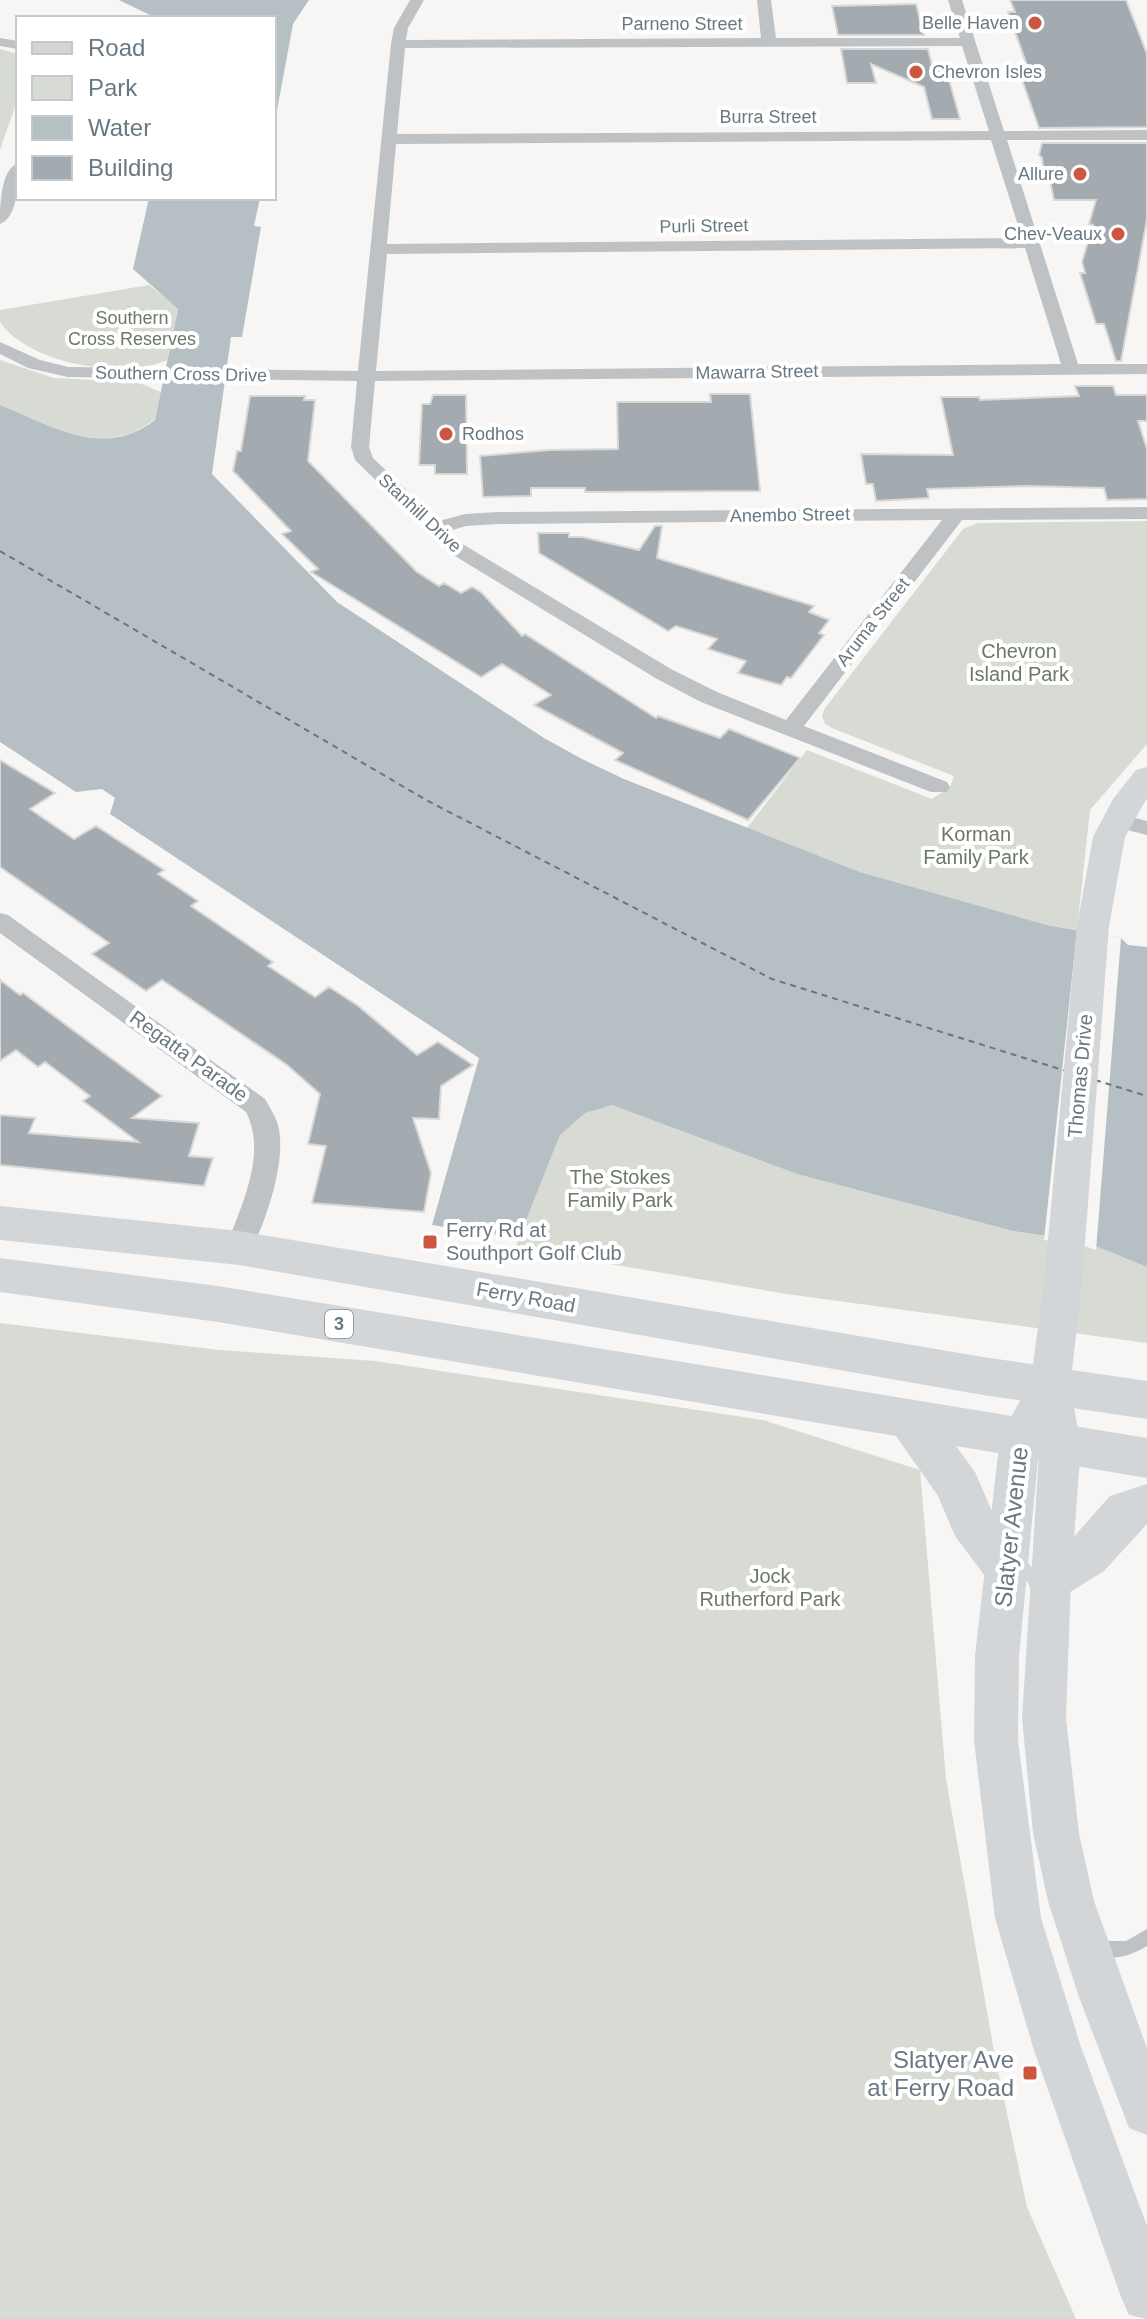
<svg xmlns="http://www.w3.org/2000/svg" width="1147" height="2319" font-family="Helvetica,sans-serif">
<rect width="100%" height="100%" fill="#f7f6f4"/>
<path fill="#d7dbd4" d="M0,49L18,54V98L0,150Z
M149,285L178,308L167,360C124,380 28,364 0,322V310Z
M0,360L54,378L137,382L161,392L155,419C103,460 53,426 0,405Z
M1147,521V744L1090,810L1077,930L1047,925L860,872L747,828L807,750L932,799L950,787L954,776L834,729L825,724L822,716L825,708L963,529L978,523Z
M612,1105L797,1174L1013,1231L1083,1241L1147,1267V1343L787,1294L515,1248L560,1135L585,1112Z
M0,1323L219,1350L375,1361L763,1420L920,1470L946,1779L995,2057L1027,2207L1076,2319H0Z"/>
<path fill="#b6c0c4" d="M119,0H309L293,24L274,126V18H156Z
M149,198H260L254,226L261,227L242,337H231L212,474L337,602L544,738L582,759L624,779L860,872L1047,925L1121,938L1128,945L1147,947V1267L1083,1241L1013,1231L797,1174L612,1105L585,1113L560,1135L519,1238L432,1225L479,1058L110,814L115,798L102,789L76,792L0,742V405C53,426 103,460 155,420L178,309L133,269Z"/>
<path fill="#f7f6f4" d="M1077,930L1121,938L1096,1250L1082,1245L1044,1240Z"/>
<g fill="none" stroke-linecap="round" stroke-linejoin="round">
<path stroke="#66787d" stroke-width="2" stroke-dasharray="6 5" stroke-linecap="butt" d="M0,551L428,801L772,979L1066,1071
M1095,1080L1147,1096"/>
</g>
<path fill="#a4abb0" stroke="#d8d8d7" stroke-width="2" d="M1010,0H1126L1147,54V127L1039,128L1020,74H1030L1008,12H1015Z
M916,4L924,35H838L832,6Z
M841,49H928L932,65H945L960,119H932L924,87L871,64L876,83H847Z
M1042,143H1147V219L1121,361H1116L1104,324H1096L1080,273H1085L1082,262L1093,225L1089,224L1096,200H1054L1049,176L1044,172L1042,158L1039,155Z
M1075,386H1113L1116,395H1147V421H1138L1147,449V499L1107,500L1104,488L1028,486L927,489L929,498L876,501L873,484H866L861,454L953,455L941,397H979L980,400L1079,396Z
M710,394H750L760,491L585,492V488H531V496L483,497L480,456L550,450L618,449L617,402H711Z
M433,395H466L467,474H435V465H419L422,404H430Z
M250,396H305L304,400H315L308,461L417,572L439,586L444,583L461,593L472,587L482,593L522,636L525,634L656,718L658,716L720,738L729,729L800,758L748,820L615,760L623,753L534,705L551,695L502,664L481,677L311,572L318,569L282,534L291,531L233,471L237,451H241L242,444Z
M655,526H662L657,558L814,606L809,612L829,620L819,633L824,635L791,678L787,677L781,685L738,673L746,661L708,649L717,639L676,626L668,631L539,553L538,533H569V537H582L639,550Z
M0,760L55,793L30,809L74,839L96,826L164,870L158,874L198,901L191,906L273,962L268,966L315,997L329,987L357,1005L417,1055L438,1042L473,1065L441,1086L439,1119L413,1118L431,1173L424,1212L312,1203L326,1146L308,1144L320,1094L287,1065L162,980L146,991L92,954L109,943L0,867Z
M0,980L20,995L23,993L162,1096L132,1118L199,1123L189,1156L213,1158L204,1186L0,1165V1115L35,1118L29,1133L138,1142L83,1101L90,1096L45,1062L38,1067L16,1050L0,1061Z"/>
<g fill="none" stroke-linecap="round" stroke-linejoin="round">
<path fill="#bec2c5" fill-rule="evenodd" d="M1147,1929V1946C1129,1957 1112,1961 1091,1955L1089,1949L1091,1943L1097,1941H1126Z"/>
<path fill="#bec2c5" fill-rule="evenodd" d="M410,0H424L408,28L406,40L761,38L757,0H771L776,38H960L948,0H962L1004,131L1147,130V140H1007L1078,364H1147V374L375,381L369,447L373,458L439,521L465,514L498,512L1147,507V519L962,520L804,726L947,782L950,787L947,792H931L701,702L657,679L450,553L355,460L351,447L357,381L68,377L28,368L0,354V342L40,360L68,367L358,371L391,44L394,28ZM962,46L989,131L397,134L405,48ZM991,140L1022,238L387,244L396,144ZM1025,248L1061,364L376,371L387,254ZM942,520L786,720L717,692L671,669L464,545L449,531L466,526L498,524Z
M0,38L18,41V49L0,46Z
M18,163C18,180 19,217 0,224C0,207 0,170 18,163Z
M1116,813L1147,821V835L1108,825L1105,820L1108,815Z
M0,913L8,915L265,1099C269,1106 274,1114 277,1122C289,1157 265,1224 249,1255L239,1259L229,1255L226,1248C240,1207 268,1155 246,1112L0,933Z"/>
<path fill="#d2d6d9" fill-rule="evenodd" d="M1147,767V798L1125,837L1109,926L1082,1283L1070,1387L1081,1444L1071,1579L1066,1718L1079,1833L1094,1901L1147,2048V2135L1129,2128L1079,1997L1048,1901L1033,1833L1022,1718L1040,1439L1019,1656L1018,1740L1041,1918L1081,2047L1147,2226V2319L1129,2315L1121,2297L1033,2047L995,1918L974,1740L975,1656L1000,1437L1021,1399L1032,1396L1030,1387L1044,1283L1077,926L1093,837L1113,799L1136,770Z"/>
<path fill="#d2d6d9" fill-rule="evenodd" d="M0,1206L239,1231L983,1357L1147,1381V1419L983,1395L239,1265L0,1240Z
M0,1258L218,1286L1147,1438V1478L956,1446L975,1472L991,1509L1031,1567L1070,1541L1110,1496L1147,1484V1524L1104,1571L1067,1594L1050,1601L1033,1594L1027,1581L1008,1590L991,1584L955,1536L938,1496L896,1436L218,1322L0,1292Z"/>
</g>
<g fill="#cc563f" stroke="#fff" stroke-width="3">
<circle cx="1035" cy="23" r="8"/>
<circle cx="916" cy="72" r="8"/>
<circle cx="1080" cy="174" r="8"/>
<circle cx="1118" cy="234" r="8"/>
<circle cx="446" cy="434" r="8"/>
<rect x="422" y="1234" width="16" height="16" rx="4"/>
<rect x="1022" y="2065" width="16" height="16" rx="4"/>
</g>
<g text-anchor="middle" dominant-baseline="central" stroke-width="8" stroke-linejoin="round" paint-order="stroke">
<g font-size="18" fill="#6a7881" stroke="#fff" text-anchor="end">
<text x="1019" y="23">Belle Haven</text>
<text x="932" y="72" text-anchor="start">Chevron Isles</text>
<text x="1064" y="174">Allure</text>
<text x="1102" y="234">Chev-Veaux</text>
<text x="462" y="434" text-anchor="start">Rodhos</text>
</g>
<g font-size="18" fill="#6a7881" stroke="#fff">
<text x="682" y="24">Parneno Street</text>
<text x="768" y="117">Burra Street</text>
<text transform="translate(704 226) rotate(-1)">Purli Street</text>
<text transform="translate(757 372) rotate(-1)">Mawarra Street</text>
<text transform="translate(181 374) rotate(1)">Southern Cross Drive</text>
<text transform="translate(420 513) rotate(43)">Stanhill Drive</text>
<text transform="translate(790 515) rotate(-1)">Anembo Street</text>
<text transform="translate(873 622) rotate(-52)">Aruma Street</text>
</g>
<g font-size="18" fill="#6c7968" stroke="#fff">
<text x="132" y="318">Southern<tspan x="132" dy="21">Cross Reserves</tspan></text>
</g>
<rect fill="#fff" stroke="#97a0a7" stroke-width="2" x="325" y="1310" width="28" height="28" rx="6"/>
<g font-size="18" font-weight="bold" fill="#6a7881">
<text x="339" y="1324">3</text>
</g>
<g font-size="20" fill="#6c7968" stroke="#fff">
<text x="1019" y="651">Chevron<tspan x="1019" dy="23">Island Park</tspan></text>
<text x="976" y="834">Korman<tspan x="976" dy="23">Family Park</tspan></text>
<text x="620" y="1177">The Stokes<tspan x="620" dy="23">Family Park</tspan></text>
<text x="770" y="1576">Jock<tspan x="770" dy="23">Rutherford Park</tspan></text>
</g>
<g font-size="20" fill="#6a7881" stroke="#fff">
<text transform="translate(189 1056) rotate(36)">Regatta Parade</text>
<text transform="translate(1080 1076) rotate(-85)">Thomas Drive</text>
<text transform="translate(526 1297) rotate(10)">Ferry Road</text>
</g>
<g font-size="20" fill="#6a7881" stroke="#fff" text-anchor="start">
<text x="446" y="1230">Ferry Rd at<tspan x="446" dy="23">Southport Golf Club</tspan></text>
</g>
<g font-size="24" fill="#6a7881" stroke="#fff">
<text transform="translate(1011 1527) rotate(-84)">Slatyer Avenue</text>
</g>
<g font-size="24" fill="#6a7881" stroke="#fff" text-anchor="end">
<text x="1014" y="2059">Slatyer Ave<tspan x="1014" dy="28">at Ferry Road</tspan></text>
</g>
</g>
<rect x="16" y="16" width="260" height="184" fill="#ffffff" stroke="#c3c9cd" stroke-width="2"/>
<rect x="32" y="42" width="40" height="12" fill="#d2d6d9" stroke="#c3c9cd" stroke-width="2"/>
<text x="88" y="56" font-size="24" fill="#6a7881">Road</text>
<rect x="32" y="76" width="40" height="24" fill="#d7dbd4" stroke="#c3c9cd" stroke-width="2"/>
<text x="88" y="96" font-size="24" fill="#6a7881">Park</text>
<rect x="32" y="116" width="40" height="24" fill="#b6c0c4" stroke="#c3c9cd" stroke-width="2"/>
<text x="88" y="136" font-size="24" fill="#6a7881">Water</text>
<rect x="32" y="156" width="40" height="24" fill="#a4abb0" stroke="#c3c9cd" stroke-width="2"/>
<text x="88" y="176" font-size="24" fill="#6a7881">Building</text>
</svg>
